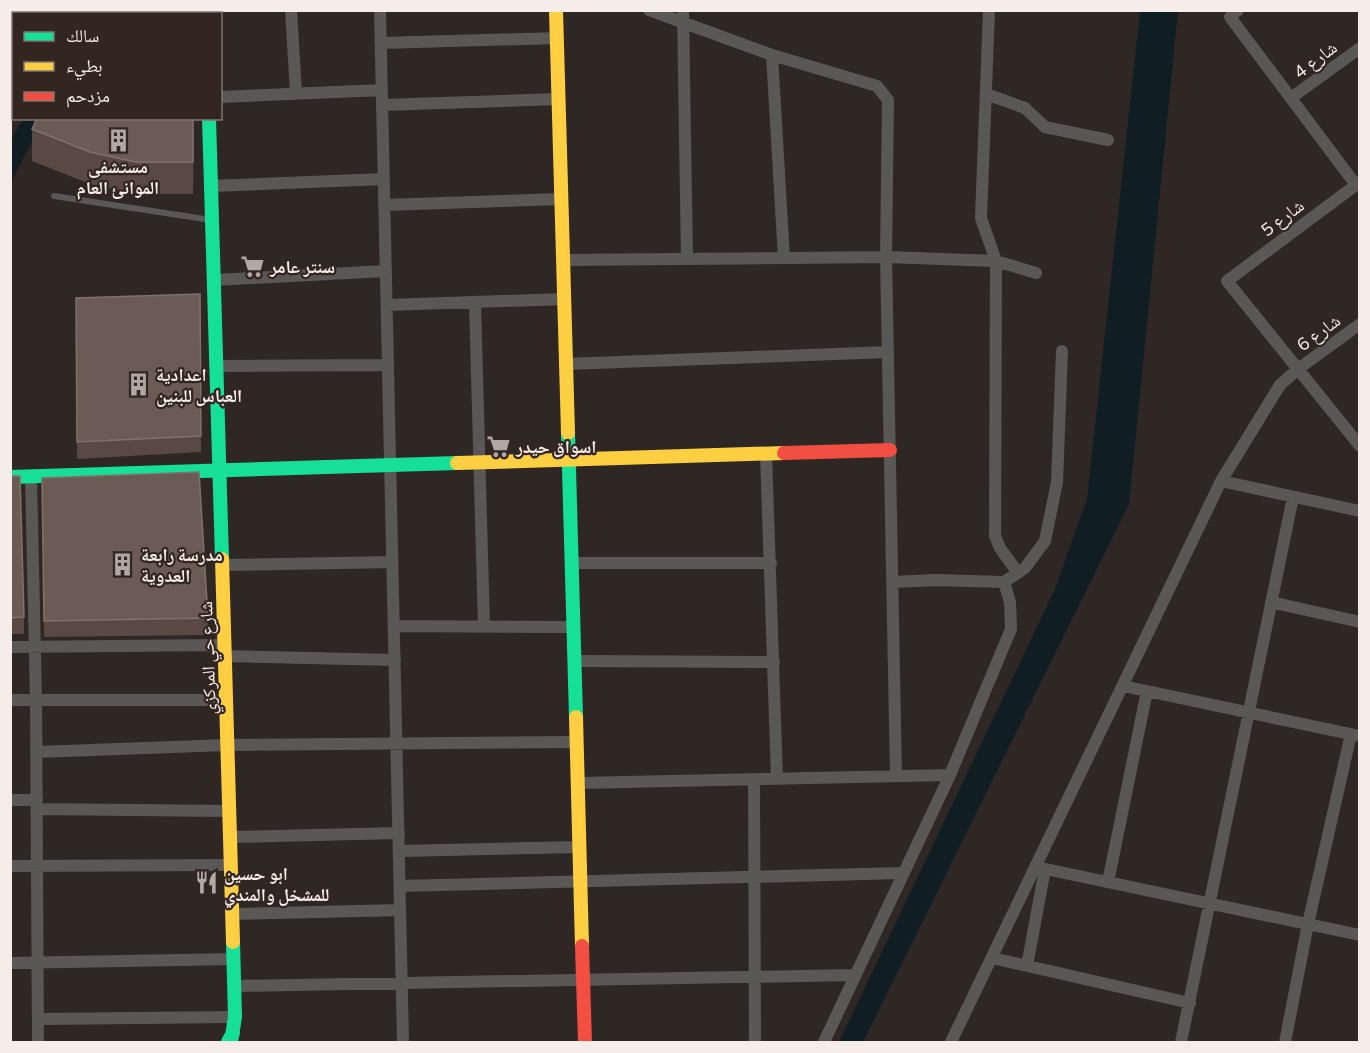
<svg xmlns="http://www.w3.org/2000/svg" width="1370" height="1053" font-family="Commissioner,'Noto Naskh Arabic',sans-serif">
<rect width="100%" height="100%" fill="#2f2724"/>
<path fill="#392a34" d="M11,10L37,11L35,13L14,14L13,52L11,57Z"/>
<path fill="#101e23" d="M1140,11H1178L1129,504L863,1042H839L1055,589L1087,499Z
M23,119H44L11,182V140Z"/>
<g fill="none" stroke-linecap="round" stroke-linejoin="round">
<path stroke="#5a5757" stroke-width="6" d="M54,196L211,220"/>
<path stroke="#5a5757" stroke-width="12" d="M291,10L296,93
M380,10L403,1042
M649,10L772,55L877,86L888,100L886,257L896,776
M683,10L687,259
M989,10L981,218L996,261L995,536L1000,548L1018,573
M1238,10L1230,17L1356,185
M381,43L558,38
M772,55L784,258
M986,94L1025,108L1045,127L1108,140
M220,97L382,90
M1291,98L1360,48
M382,105L559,99
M1360,182L1227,281L1360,446
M211,186L384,179
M384,205L562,199
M564,260L886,257L996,261L1036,273
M214,280L386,271
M475,302L484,627
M387,305L565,299
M566,364L888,352
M216,366L388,365
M766,454L777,779
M31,476L36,700L38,1042
M1221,481L1360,511
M572,563H771
M222,565L392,562
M893,582L935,580L1004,582
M1271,602L1360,622
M394,626L574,627
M10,647L225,645
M225,656L395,660
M575,661L774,662
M1123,686L1360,736
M10,700H226
M37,752L227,745L577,742
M754,780L755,1042
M578,783L950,775
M10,800H37
M37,809L229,811
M230,837L399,833
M399,851L580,847
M10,866L231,865
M1036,867L1360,935
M1108,882L1147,691
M400,886L902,873
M232,914L400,910
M992,958L1190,1003
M10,963L234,959
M1027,966L1045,869
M234,986L855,975
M38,1019L235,1017
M824,1042L950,775L1011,629L1010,602L1004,582L1025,568L1045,541L1057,482L1062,351
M951,1042L1221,481L1280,385L1298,369L1360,324
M1181,1042L1293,497
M1285,1042L1308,924L1351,734"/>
<path stroke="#16e098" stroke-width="14" d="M51,14L53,10
M10,85L14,79
M209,118L222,559
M568,433L576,717
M10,477L457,463
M228,1042L233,1033
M231,1042L235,1017L233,942"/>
<path stroke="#ffcf43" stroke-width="14" d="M206,10V14
M556,10L568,433
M457,463L784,453
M222,559L233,942
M576,717L582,946"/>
<path stroke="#f24e42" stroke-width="14" d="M784,453L890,450
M582,946L585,1042"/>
</g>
<path fill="#594942" d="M37,118H194L193,194H136L90,184L32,161V129Z
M200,294L201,452L77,459L76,298Z
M10,476L24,617V634H10Z
M42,478L208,618V635L44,637Z"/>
<path fill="#41342e" d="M193,118H194L193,194Z"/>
<path fill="#6a5b54" stroke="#80726b" stroke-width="1.5" d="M95,10H195V14H93Z
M37,118H193V162H136L90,152L32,129Z
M200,294L201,436L77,442L76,298Z
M199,472L208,618L44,621L42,478Z
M10,476H20L24,617L10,618Z"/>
<defs>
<symbol id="building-bare" viewBox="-9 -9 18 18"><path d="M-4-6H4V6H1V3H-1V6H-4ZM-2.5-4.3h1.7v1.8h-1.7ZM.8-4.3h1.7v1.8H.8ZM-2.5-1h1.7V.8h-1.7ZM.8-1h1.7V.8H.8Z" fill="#b0a8a4" stroke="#332620" stroke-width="2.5" paint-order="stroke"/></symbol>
<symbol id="supermarket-bare" viewBox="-9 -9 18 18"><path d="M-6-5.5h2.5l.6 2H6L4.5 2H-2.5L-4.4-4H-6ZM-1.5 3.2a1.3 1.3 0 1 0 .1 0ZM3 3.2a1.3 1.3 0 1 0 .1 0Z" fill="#b0a8a4" stroke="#332620" stroke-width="2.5" paint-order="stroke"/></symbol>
<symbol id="restaurant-bare" viewBox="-9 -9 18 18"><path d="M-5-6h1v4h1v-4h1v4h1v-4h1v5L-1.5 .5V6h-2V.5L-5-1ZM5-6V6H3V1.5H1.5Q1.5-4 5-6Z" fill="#b0a8a4" stroke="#332620" stroke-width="2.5" paint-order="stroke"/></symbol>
</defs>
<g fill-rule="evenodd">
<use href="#building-bare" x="102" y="124" width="33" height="33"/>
<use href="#supermarket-bare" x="236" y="250" width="33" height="33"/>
<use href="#building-bare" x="122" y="368" width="33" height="33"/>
<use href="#supermarket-bare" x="482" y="430" width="33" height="33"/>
<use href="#building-bare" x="106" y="548" width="33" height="33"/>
<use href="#restaurant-bare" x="190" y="866" width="33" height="33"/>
</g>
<g text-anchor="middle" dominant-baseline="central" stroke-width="4.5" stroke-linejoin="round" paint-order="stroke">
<g font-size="18" fill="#f6ede9" stroke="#332620">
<text transform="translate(1315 59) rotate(-37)">شارع 4</text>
<text transform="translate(1282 217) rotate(-37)">شارع 5</text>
<text transform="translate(1318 332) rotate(-36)">شارع 6</text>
<text transform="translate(207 658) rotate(-92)">شارع حي المركزي</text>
</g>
<g font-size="18" font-weight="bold" fill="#f6ede9" stroke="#332620" text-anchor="start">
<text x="118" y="166" text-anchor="middle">مستشفى<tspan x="118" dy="21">الموانئ العام</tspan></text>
<text x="270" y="266">سنتر عامر</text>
<text x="156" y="374">اعدادية<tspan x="156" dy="21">العباس للبنين</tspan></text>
<text x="516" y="446">اسواق حيدر</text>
<text x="141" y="554">مدرسة رابعة<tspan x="141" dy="21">العدوية</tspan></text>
<text x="224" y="873">ابو حسين<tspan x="224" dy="21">للمشخل والمندي</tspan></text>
</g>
</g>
<rect width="1370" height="1053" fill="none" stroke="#f6ede9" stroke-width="24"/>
<rect x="12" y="12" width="210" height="108" fill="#332620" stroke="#817670" stroke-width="1.5"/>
<rect x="24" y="32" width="30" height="9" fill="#16e098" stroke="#817670" stroke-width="1.5"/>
<text x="66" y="42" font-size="18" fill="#f6ede9">سالك</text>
<rect x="24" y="62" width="30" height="9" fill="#ffcf43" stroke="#817670" stroke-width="1.5"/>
<text x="66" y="72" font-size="18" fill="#f6ede9">بطيء</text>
<rect x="24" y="92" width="30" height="9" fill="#f24e42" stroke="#817670" stroke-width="1.5"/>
<text x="66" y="102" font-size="18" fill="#f6ede9">مزدحم</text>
</svg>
